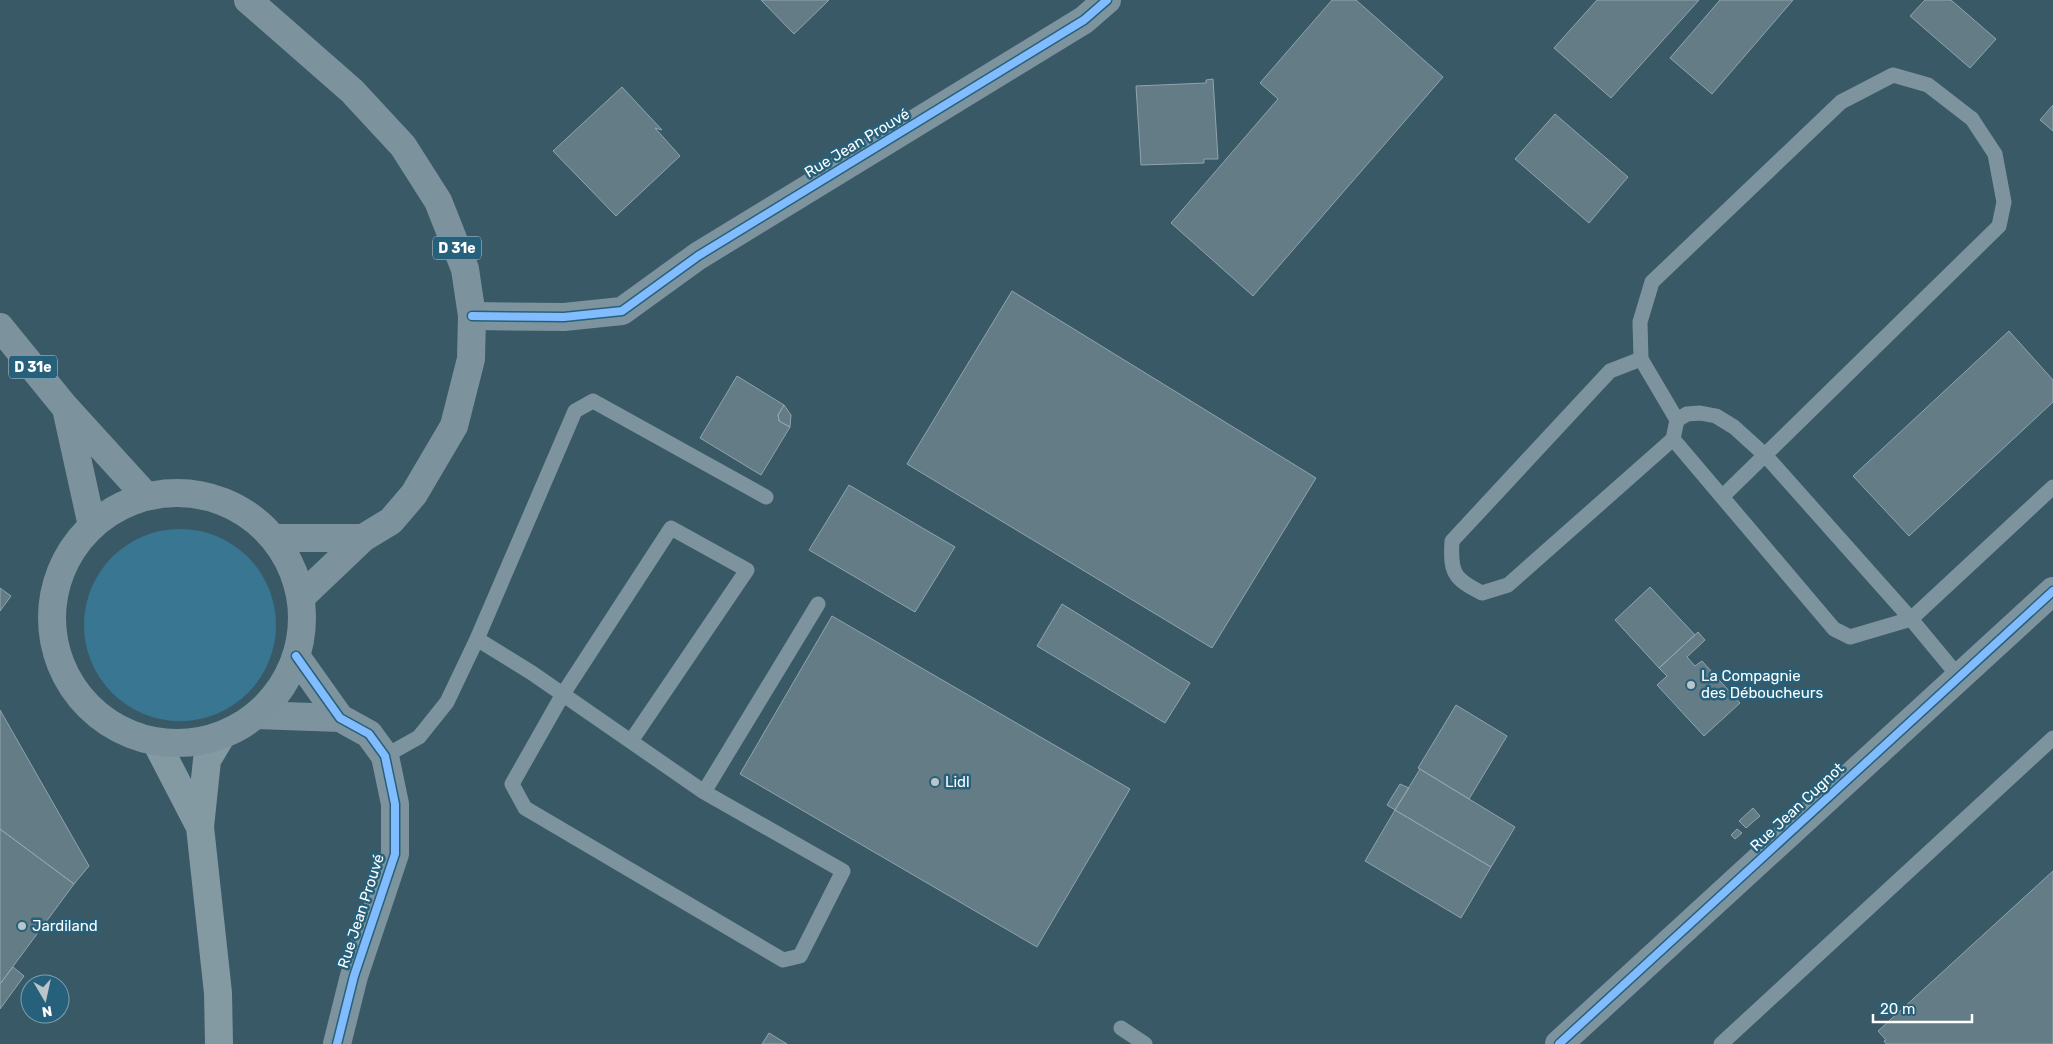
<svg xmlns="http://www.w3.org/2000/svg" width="2053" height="1044" font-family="Rubik,sans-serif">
<rect width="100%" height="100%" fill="#395967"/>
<path fill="#397691" d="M84 625a96 96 0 1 1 192 0a96 96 0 1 1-192 0Z"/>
<path fill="#647c86" stroke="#90a4ad" d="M761,0H829L794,34Z
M1332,0H1356L1443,77L1253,296L1171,223L1278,99L1260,83Z
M1597,0H1699L1611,98L1554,48Z
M1720,0H1793L1712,94L1670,58Z
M1925,0H1951L1996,39L1970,68L1910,16Z
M1213,79L1218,159H1204V163L1141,165L1136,86L1206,83V80Z
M622,87L662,130L655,128L680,156L616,216L553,151Z
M2053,105V131L2040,120Z
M1555,114L1628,177L1589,223L1515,159Z
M1012,291L1316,478L1212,648L907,464Z
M2009,331L2053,380V402L1909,536L1853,476Z
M737,376L784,405L778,415L779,421L790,427L761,475L700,438Z
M784,405L791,415L790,427L779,421L778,415Z
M849,485L955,547L915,612L809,550Z
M1650,587L1695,635L1659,668L1615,620Z
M0,588L11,596L0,611Z
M1062,604L1190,683L1165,723L1037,646Z
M832,616L1130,789L1037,947L740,774Z
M1698,632L1705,640L1687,657L1695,666L1702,661L1740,703L1704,736L1657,685L1667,676L1659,668Z
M1456,705L1507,736L1469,799L1418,768Z
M0,710L89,866L74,884L0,829Z
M1420,769L1515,827L1491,867L1395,810Z
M1400,784L1409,788L1395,810L1387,805Z
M1753,808L1760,816L1746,828L1739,821Z
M1395,810L1491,867L1461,918L1365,861Z
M0,829L74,884L0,984Z
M1737,829L1742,833L1735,839L1731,835Z
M2053,871V1044H1886L1884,1041L1886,1040L1878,1031Z
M13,967L24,976L0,1009V984Z
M769,1033L787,1044H762Z"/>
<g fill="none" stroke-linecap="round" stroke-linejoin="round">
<path stroke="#7d949e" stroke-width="15" d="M1641,359L1610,371L1452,541C1450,573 1454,579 1482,593L1508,585L1673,439
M1700,413L1716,416L1734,427L1766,456L1911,619L1850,637L1834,629L1673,439L1677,420L1687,414Z
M1677,420L1641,359L1640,322L1652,282L1841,102L1893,75L1928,85L1972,119L1995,154L2004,202L1999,226L1722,497
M477,639L532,673L704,792L818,604
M1959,677L1911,619L2053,487
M631,741L747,570L671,528L563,694L512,784L525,808L783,960L800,956L843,871L704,792
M385,756L419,737L447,702L477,639L575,411L593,401L766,497
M1121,1028L1145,1044
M1721,1044L2053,738"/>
<path stroke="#7d949e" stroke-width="28" d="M472,316L564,317L622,311L698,256L1084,20L1107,0
M296,656L340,718L369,734L385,756L395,804V854L354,976L337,1044
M256,715L340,718
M1559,1044L2053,591"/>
<path stroke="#849aa3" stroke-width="28" d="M156,742L200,827
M219,1044L218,993L200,827L207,760L222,735"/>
<path stroke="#7c939d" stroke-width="28" d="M248,0L352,91L403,146L438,201L465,269L472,316L471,359L454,426L414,494L391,521L363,538L301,597
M0,327L65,407L146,496
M66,408L92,526
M52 618a125 125 0 1 1 250 0a125 125 0 1 1-250 0Z
M274,538H363"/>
<defs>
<path id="cycleway" d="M472,316L564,317L622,311L698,256L1084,20L1107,0
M296,656L340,718L369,734L385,756L395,804V854L354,976L337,1044
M1559,1044L2053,591"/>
</defs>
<use href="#cycleway" stroke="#26607a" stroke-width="11"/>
<use href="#cycleway" stroke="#80bcff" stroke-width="8"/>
</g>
<g fill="#bac5ca" stroke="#26607a" stroke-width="2">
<circle cx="1691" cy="685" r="5"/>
<circle cx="935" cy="782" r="5"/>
<circle cx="22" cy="926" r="5"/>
</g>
<g text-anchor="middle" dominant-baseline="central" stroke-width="5" stroke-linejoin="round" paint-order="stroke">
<g fill="#26607a" stroke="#becfd7" stroke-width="1">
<rect x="433" y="236.5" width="48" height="23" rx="4"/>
<rect x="9" y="355.5" width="48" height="23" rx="4"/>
</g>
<g font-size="14" font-weight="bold" fill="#fff">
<text x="457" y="248">D 31e</text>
<text x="33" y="367">D 31e</text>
</g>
<g font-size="15" fill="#fff" stroke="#26607a">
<text transform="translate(857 143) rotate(-31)">Rue Jean Prouvé</text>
<text transform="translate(1797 807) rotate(-43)">Rue Jean Cugnot</text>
<text transform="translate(361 911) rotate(-72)">Rue Jean Prouvé</text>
</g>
<g font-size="15" fill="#fff" stroke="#26607a" text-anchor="start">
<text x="1701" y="676">La Compagnie<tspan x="1701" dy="17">des Déboucheurs</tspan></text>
<text x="945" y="782">Lidl</text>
<text x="32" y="926">Jardiland</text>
</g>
</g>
<g transform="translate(45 999) rotate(171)"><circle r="24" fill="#26607a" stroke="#7da0af"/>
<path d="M0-4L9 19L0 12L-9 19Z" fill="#bac5ca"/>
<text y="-8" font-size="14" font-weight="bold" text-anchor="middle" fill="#ffffff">N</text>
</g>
<path d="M1873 1014v8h99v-8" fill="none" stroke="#ffffff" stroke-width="2.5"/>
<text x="1880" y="1014" font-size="15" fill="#ffffff" stroke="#26607a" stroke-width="4" paint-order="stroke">20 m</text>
</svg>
